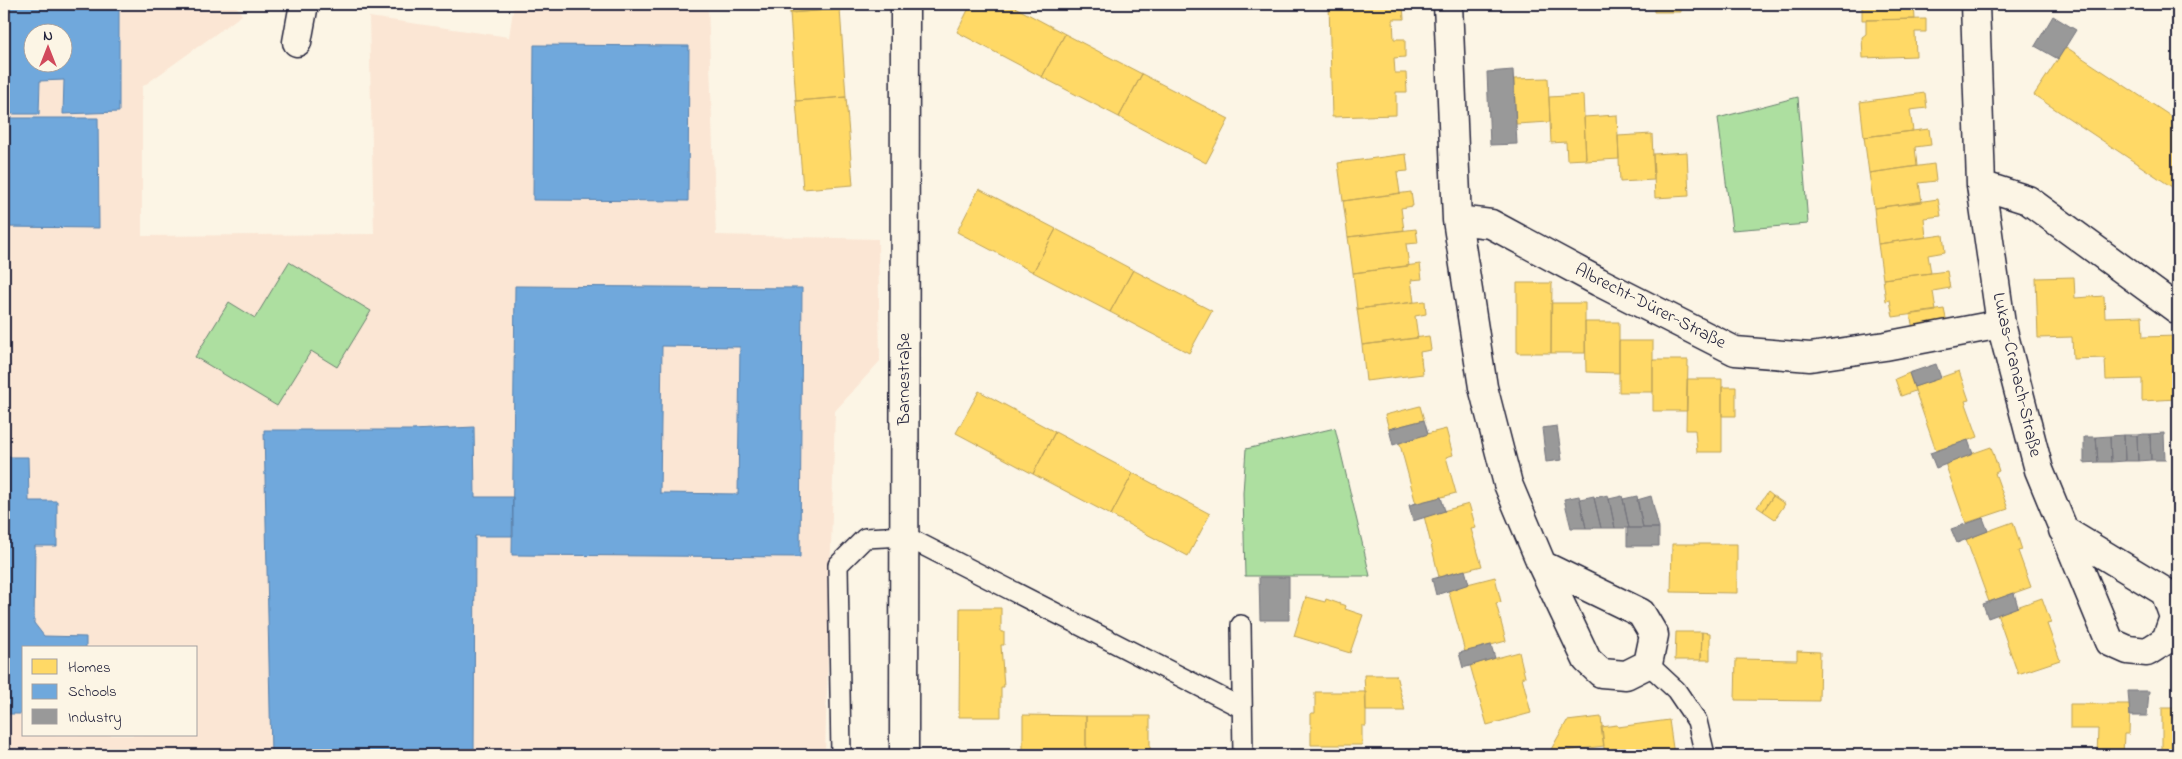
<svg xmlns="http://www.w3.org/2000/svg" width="2182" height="759" font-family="'Indie Flower',sans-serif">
<rect width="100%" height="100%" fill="#fcf5e5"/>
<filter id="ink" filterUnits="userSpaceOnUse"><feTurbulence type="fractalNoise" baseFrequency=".02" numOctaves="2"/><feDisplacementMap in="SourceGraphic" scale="10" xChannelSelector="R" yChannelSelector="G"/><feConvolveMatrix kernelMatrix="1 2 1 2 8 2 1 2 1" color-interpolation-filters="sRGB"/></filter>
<g filter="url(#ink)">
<path fill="#fbe6d4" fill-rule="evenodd" d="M4,4H235L242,15L142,87V236L374,234L369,17L509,37L514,4H708L716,235L878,239L880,361L835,411L825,755H4ZM32,32H62V62H32ZM24,648H196V735H24Z"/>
<path fill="#addfa0" stroke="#68806e" d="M1798,97L1808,224L1732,230L1718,118Z
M289,262L371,311L337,367L311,351L277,406L195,357L229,302L255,318Z
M1335,428L1370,576H1245L1243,493L1246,449Z"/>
<path fill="#ffd966" stroke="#bda259" d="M789,4H839L840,9L790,13Z
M971,4H1009L1065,34L1042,77L957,32Z
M1329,4L1403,5L1404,19H1393L1394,39H1405V57L1394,58L1395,73H1406L1407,92H1396V115L1332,117Z
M1680,4L1681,12H1654V5Z
M1862,4H1914L1915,19L1862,20Z
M840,9L846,97L796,101L790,13Z
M1926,19V32H1915L1916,56L1863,58L1862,37L1866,34V20Z
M1065,34L1142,74L1119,117L1042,77Z
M2066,47L2178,121V191L2034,95Z
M1142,74L1229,119L1206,163L1119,117Z
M1548,78L1550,122L1516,124L1514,79Z
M1925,93L1927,108L1910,110L1913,131L1864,137L1860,102Z
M1583,95L1586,159L1567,160L1566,142L1551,143L1549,97Z
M846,97L853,185L803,189L796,101Z
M1617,115L1619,159L1586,161L1584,117Z
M1929,129L1931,145L1915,147L1917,166L1869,173L1864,137Z
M1652,134L1654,180L1620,182L1618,136Z
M1687,152L1689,196L1655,198L1653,154Z
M1406,154L1408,171L1397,172L1400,193L1343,201L1338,163Z
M1934,164L1936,181L1919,183L1922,202L1874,208L1869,173Z
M979,189L1056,229L1033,272L957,232Z
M1411,192L1413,206L1401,208L1404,230L1348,237L1343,201Z
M1938,199L1941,216L1924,218L1926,237L1878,244L1874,208Z
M1056,229L1133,270L1110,312L1033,272Z
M1416,229L1418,243L1406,244L1409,266L1353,273L1348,237Z
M1943,235L1945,252L1928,255L1931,273L1883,279L1878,244Z
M1420,264L1422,279L1411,280L1414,302L1357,309L1353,273Z
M1133,270L1212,311L1189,353L1110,312Z
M1947,271L1950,288L1933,291L1936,311L1893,317L1890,300L1886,301L1883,279Z
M2074,277L2075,298L2104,296L2105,317L2142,316L2143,337L2177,336L2178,418L2177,399L2142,401V379L2106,380L2105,358L2073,359L2072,337L2038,338L2036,278Z
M1517,283H1552L1551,353H1517Z
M1425,301L1426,314L1415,316L1418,338L1362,345L1357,309Z
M1551,303H1585V353H1551Z
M1944,309L1947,323L1913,329L1910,314Z
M1585,322H1619V373L1586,372Z
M1429,336L1431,350L1420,352L1423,374L1366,381L1362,345Z
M1619,341H1653V392H1619Z
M1653,360H1688L1687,411H1653Z
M1959,371L1969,400L1965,401L1978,437L1936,451L1914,387Z
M1909,373L1915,391L1901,396L1895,379Z
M1687,379H1722V452H1697L1695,430H1686Z
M1722,387H1736V416H1722Z
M979,391L1055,432L1033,474L956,433Z
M1420,406L1424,420L1389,429L1385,415Z
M1446,429L1453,455L1446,457L1456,493L1416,504L1399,441Z
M1055,432L1133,473L1111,515L1033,474Z
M1991,447L1999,471L1995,473L2008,509L1966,523L1945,463Z
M1133,473L1210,514L1188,556L1111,515Z
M1768,492L1773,496L1763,511L1757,507Z
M1773,496L1785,504L1775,519L1763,511Z
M1469,504L1476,528L1471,529L1482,566L1439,577L1424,516Z
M2013,522L2022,550L2018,551L2031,587L1989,602L1966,539Z
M1672,544H1737V593L1671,592Z
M1495,577L1501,602L1496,603L1506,641L1465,652L1448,589Z
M1306,597L1325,602L1326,599L1346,606L1345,609L1363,615L1350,653L1294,636Z
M2042,598L2051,623L2047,624L2060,660L2018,674L1997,614Z
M960,608H1001V632H1004V645H1001L1004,687H1001V717H959Z
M1676,632H1702L1701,660H1675Z
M1702,632L1710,633V660H1701Z
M1797,651L1820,652L1819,701L1735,700L1736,659L1797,660Z
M1519,652L1525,677H1522L1531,713L1487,725L1470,665Z
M1364,675H1396L1405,711H1366Z
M1315,692H1366V726H1362V745H1311V713H1315Z
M2070,704H2130L2129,734H2124L2123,755H2097L2098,729H2070Z
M2162,708H2178V755H2162Z
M1023,715L1086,716V755H1023Z
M1086,716H1150V755H1086Z
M1601,717L1604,746L1549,753L1567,721Z
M1669,720L1674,755H1605L1601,727L1617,725L1618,727Z
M1174,750H1213V755H1174Z"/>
<path fill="#6fa8dc" stroke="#5880ac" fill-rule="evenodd" d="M4,4H119V112L63,114L64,80L40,81L39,114H4ZM32,32H62V62H32Z
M534,45L689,46L688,201L533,200Z
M4,118H98L99,228L4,227Z
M515,286L802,288L800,557L512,555ZM662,346L740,347L738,494L660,493Z
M474,427L475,497H513V536H475L474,755H271L264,430H412Z
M4,457H28L29,501H57V546H35L34,623L44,636L86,637V648H24V714H4Z"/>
<path fill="#999" stroke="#75757d" d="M2053,16L2076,30L2058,59L2035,46Z
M1513,70L1517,144L1490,145L1487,72Z
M1936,364L1941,378L1914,387L1909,373Z
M1424,420L1428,434L1393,445L1389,429Z
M1557,426L1562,460L1546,462L1542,428Z
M2164,433L2165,460H2151L2150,434Z
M2144,434H2150L2151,460L2138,461L2137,435Z
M2124,435H2137L2138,461H2125Z
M2124,435L2125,461L2111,462L2110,436Z
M2110,436L2111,462H2098L2096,437Z
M2084,437H2096L2098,462L2084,463Z
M1968,440L1973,454L1936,468L1930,453Z
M1608,495L1609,499L1615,528H1601L1594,498Z
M1579,496L1586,528H1571L1564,499Z
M1594,496V498L1601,528H1586L1580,499Z
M1622,496L1623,499L1629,528H1615L1609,499Z
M1637,496L1643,528H1629L1623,499Z
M1651,496L1659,528H1643L1637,500Z
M1441,497L1445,511L1413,521L1409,505Z
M1983,518L1988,531L1957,543L1951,529Z
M1627,528H1659V546H1627Z
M1465,570L1469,584L1436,595L1432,579Z
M1259,577H1289V620H1260Z
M2014,593L2018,607L1988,618L1983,604Z
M1491,645L1495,658L1463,668L1459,653Z
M2128,691H2149L2147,716H2130Z"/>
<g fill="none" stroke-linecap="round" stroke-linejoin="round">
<defs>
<path id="service" d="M1241,625L1243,755
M1648,664L1676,690L1697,721L1705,755
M841,755L838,565L865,538L905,536L1242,708"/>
<path id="minor" d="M1448,4L1457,220L1483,387L1508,484L1542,565L1587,660L1601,673L1626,675L1648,664L1654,635L1641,613L1542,565
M1975,4L1981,185L2001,324L2039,470L2110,642L2128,650L2147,652L2166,640L2174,617L2165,592L2063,530
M297,42L304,4
M1981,185L2028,200L2178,310
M1457,220L1491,224L1599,282L1735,351L1810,357L1885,346L2001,324
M904,755L905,4"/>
</defs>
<use href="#service" stroke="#22223b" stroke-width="22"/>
<use href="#minor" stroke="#22223b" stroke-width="31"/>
<use href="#service" stroke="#fcf5e5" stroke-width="19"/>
<use href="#minor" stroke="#fcf5e5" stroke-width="28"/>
</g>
</g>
<g text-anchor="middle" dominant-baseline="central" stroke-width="5" stroke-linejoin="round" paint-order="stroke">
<g font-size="18" fill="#22223b" stroke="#fcf5e5">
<text transform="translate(1650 307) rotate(27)">Albrecht-Dürer-Straße</text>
<text transform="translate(2016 375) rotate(77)">Lukas-Cranach-Straße</text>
<text transform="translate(905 379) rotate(-90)">Barnestraße</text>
</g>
</g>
<rect width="2182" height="759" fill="none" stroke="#fcf5e5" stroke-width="20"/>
<rect x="10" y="10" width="2162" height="739" fill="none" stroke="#22223b" stroke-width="2" filter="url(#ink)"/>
<rect x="22" y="646" width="175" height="90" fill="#fcf5e5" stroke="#a5a1a1"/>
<rect x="32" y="659" width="25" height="15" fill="#ffd966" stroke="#a5a1a1"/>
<text x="68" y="672" font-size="15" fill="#22223b">Homes</text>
<rect x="32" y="684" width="25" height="15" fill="#6fa8dc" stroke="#a5a1a1"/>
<text x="68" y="696" font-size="15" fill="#22223b">Schools</text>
<rect x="32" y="709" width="25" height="15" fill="#999999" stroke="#a5a1a1"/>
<text x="68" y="722" font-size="15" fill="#22223b">Industry</text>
<g transform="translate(48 48)"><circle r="24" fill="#fcf5e5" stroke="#a5a1a1"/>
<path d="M0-4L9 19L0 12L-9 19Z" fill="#d1495b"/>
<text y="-8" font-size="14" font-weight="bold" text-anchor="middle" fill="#22223b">N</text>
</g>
</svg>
